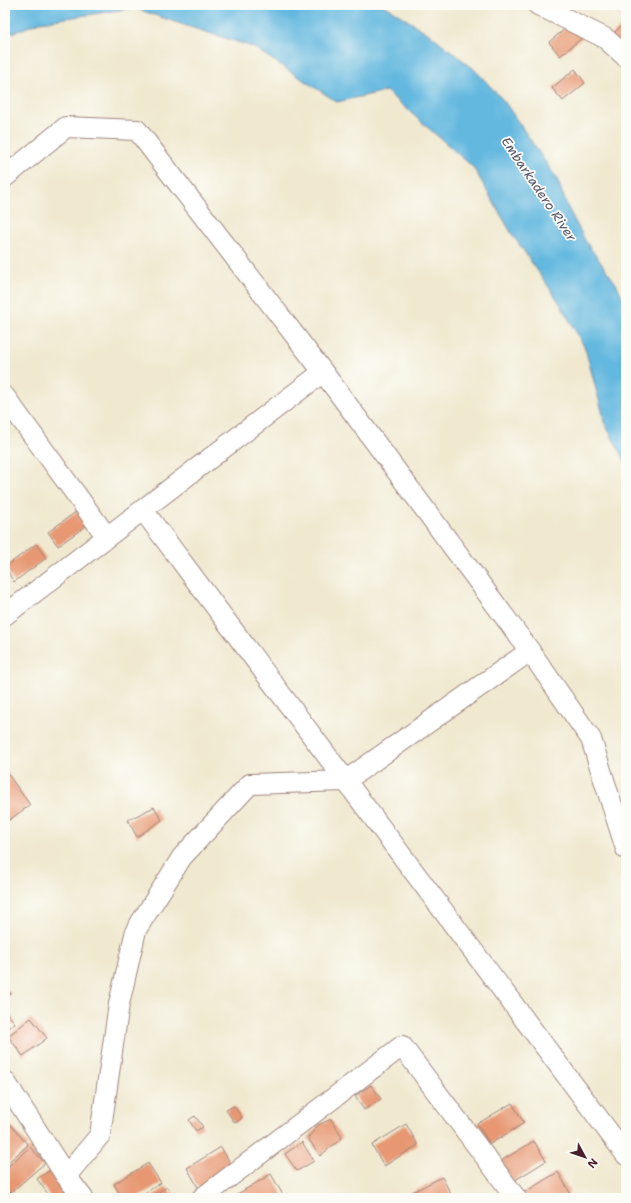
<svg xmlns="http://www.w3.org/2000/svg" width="631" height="1203" font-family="'Shantell Sans',sans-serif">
<rect width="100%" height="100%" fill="#fdfcf7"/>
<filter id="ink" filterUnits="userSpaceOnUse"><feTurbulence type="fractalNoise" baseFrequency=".025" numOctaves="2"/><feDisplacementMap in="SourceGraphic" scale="8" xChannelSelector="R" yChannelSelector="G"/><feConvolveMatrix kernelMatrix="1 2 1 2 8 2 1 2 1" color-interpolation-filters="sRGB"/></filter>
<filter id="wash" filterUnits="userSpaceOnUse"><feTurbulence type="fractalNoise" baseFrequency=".012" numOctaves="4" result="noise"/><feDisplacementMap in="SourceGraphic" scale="16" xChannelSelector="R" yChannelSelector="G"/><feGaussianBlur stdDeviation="0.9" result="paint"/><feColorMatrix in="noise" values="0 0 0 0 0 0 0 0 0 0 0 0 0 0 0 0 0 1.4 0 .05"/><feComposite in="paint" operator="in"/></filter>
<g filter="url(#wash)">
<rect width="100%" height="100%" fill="#f0e9d0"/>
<path fill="#f7d1c8" d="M608,5H626V24Z"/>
<path fill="#63b8df" stroke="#566c85" d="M5,5H384L432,36L474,69L504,101L557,179L568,208L586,242L617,285L626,305V463L606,426L585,348L559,302L512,234L473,167L386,91L337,102L253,47L190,27L134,8L40,22L5,36Z"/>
<g id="blocks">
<path fill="#e79872" d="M626,21V52L610,37Z
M571,24L583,37L560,56L549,42Z
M575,69L585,83L563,101L552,88Z
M80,509L90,523L58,546L48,532Z
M36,544L46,558L14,582L5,567Z
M5,770L30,805L5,823Z
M154,807L162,820L137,837L128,820Z
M5,987L11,994L5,999Z
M5,1010L15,1023L5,1030Z
M31,1018L47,1038L23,1056L8,1036Z
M371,1085L381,1099L364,1110L355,1096Z
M512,1103L524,1123L490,1144L477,1124Z
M234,1106L242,1118L235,1123L226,1110Z
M195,1116L203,1127L196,1131L189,1120Z
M331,1119L342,1138L320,1156L308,1138L318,1125Z
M8,1122L28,1145L5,1165V1125Z
M406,1124L418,1145L384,1166L372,1145Z
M534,1141L546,1161L512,1182L499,1162Z
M302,1142L314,1161L297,1171L285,1154Z
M30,1147L45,1163L9,1194L5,1189V1169Z
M221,1147L233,1168L199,1189L187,1168Z
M148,1163L161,1183L136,1198H122L114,1184Z
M53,1168L73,1195L69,1198H51L37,1179Z
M558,1172L570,1193L561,1198H526L523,1193Z
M271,1174L283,1195L278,1198H238L236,1195Z
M442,1177L453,1198H411L409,1194Z
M167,1187L174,1198H149Z"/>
</g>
</g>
<g filter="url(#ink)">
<use href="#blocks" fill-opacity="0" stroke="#9d847e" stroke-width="1"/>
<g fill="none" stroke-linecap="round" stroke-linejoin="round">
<defs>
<path id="minor" d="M538,5L605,38L626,57
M5,177L66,127L137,130L323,372L530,651L591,739L626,849
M5,397L107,537
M143,510L626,1155
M5,615L323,372
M5,1081L66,1176L83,1198
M66,1176L100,1135L119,1004L136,930L182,857L250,784L345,781L530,651
M202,1198L402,1046L516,1198"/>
</defs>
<use href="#minor" stroke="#9d847e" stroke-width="22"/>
<use href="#minor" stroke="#fff" stroke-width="20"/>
</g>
</g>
<g text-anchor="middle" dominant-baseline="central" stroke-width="3.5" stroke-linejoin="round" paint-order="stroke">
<g font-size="13" font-style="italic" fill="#53556a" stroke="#fdfcf7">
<text transform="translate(539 189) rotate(56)">Embarkadero River</text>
</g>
</g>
<rect width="631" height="1203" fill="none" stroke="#fdfcf7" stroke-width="20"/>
<g transform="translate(585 1157) rotate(130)" stroke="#fdfcf7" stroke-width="3" paint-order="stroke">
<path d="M0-3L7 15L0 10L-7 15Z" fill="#4a1f2b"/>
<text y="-6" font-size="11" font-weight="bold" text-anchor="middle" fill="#4a1f2b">N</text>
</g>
</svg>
